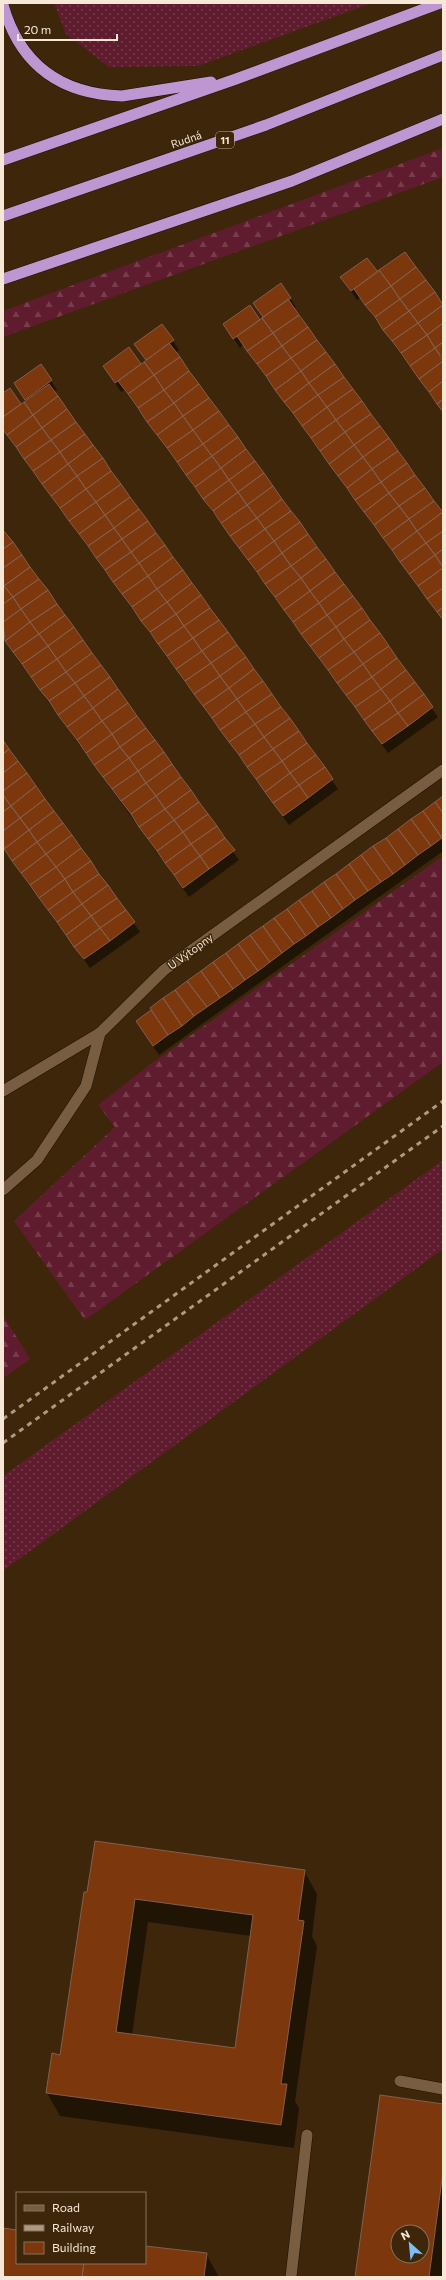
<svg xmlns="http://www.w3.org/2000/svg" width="446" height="2280" font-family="Commissioner,sans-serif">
<defs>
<pattern id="grass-dots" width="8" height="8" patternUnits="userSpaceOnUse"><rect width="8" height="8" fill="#601c2f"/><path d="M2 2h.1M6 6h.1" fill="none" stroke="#783d4c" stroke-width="1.8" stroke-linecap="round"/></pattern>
<pattern id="forest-firs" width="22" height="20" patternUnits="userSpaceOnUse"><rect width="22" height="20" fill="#601c2f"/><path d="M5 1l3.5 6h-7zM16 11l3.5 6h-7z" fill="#783d4c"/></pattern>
</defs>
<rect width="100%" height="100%" fill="#3d2609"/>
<path fill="url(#grass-dots)" d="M54,3H372L198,66L109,67L66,34Z
M443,1160V1249L3,1571V1476Z"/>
<path fill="url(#forest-firs)" d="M443,148V177L3,337V311Z
M443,856V1062L85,1320L14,1221L115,1127L98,1105L152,1063Z
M3,1315L30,1359L3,1378Z"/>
<path fill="#0007" fill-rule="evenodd" d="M377,273L443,306V412L360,298L357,300L341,277Z
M290,298L296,307L294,308L443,514V621L243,345L240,348L224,325L260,321L264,318L260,312Z
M162,325L179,350L175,353L438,717L388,753L124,390L121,392L104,366L129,348L141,365L147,361L135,344Z
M41,365L57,390L54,392L338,789L289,825L3,430V394L9,389L21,405L26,402L20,393Z
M3,530L239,860L189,897L3,639Z
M3,742L140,932L90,968L3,849Z
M443,797V851L159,1055L137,1022Z
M304,1871L317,1894L312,1936L317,1946L295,2101L299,2108L294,2148L60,2116L47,2093L52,2054L61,2056L88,1893ZM148,1922L251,1936L236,2049L132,2035Z
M443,2105V2277H357ZM398,2232H422V2256H398Z
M3,2229L17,2231V2263H145V2247L206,2254L219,2277H3Z"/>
<path fill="#7d370c" stroke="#835f4e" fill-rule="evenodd" d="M405,252L416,267L391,286L379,270Z
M367,258L378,272L351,291L340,277Z
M416,267L426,280L400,299L391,286Z
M379,270L391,286L365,305L354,289Z
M426,280L435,292L409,311L400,299Z
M281,283L291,298L263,317L253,303Z
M391,286L400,299L375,317L365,305Z
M435,292L443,305L418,323L409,311Z
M288,299L299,315L273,333L262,318Z
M400,299L409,311L383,330L375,317Z
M250,305L260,320L233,339L223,324Z
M443,305V323L427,335L418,323Z
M409,311L418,323L392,341L383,330Z
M299,315L308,327L282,346L273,333Z
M262,318L273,333L247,351L237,336Z
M418,323L427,335L401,353L392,341Z
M443,323V342L435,348L427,335Z
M162,324L174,340L146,360L134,344Z
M308,327L317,340L291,358L282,346Z
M273,333L282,346L257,364L247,351Z
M427,335L435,348L410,366L401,353Z
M317,340L326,352L301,371L291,358Z
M443,342V358L435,348Z
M169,343L180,357L154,375L144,362Z
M282,346L291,358L266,376L257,364Z
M129,347L141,364L115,383L103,366Z
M435,348L443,361L419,379L410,366Z
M326,352L335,364L309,383L301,371Z
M180,357L189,371L164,390L154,375Z
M291,358L301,371L275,390L266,376Z
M443,361V381L429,392L419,379Z
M144,362L154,375L128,394L118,381Z
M41,364L52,380L25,400L14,383Z
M335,364L344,377L318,395L309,383Z
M189,371L199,384L174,403L164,390Z
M301,371L309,383L284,402L275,390Z
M154,375L164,390L138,408L128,394Z
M344,377L353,389L327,407L318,395Z
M443,381V399L437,404L429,392Z
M309,383L318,395L293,413L284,402Z
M49,384L58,396L33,415L24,402Z
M199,384L209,398L183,416L174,403Z
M10,388L21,404L3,417V393Z
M353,389L362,401L336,420L327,407Z
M164,390L174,403L147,422L138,408Z
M318,395L327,407L302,426L293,413Z
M58,396L67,409L42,428L33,415Z
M209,398L219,411L193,430L183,416Z
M443,399V412L437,404Z
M362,401L371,414L345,432L336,420Z
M24,402L33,415L7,435L3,430V417Z
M174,403L183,416L157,435L147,422Z
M327,407L336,420L311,438L302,426Z
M67,409L76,422L51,440L42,428Z
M219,411L229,425L203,444L193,430Z
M371,414L380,426L354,445L345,432Z
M33,415L42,428L16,447L7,435Z
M183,416L193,430L167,448L157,435Z
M336,420L345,432L320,451L311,438Z
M76,422L85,434L60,452L51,440Z
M229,425L238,437L212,456L203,444Z
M380,426L389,438L363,457L354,445Z
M42,428L51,440L24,459L16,447Z
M193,430L203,444L177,462L167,448Z
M345,432L354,445L329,464L320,451Z
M85,434L93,445L68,464L60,452Z
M238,437L246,449L221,468L212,456Z
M389,438L398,451L372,469L363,457Z
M51,440L60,452L33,471L24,459Z
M203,444L212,456L186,475L177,462Z
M93,445L103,458L77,476L68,464Z
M354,445L363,457L338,476L329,464Z
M246,449L255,461L229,480L221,468Z
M398,451L407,463L381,482L372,469Z
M60,452L68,464L42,484L33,471Z
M212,456L221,468L195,487L186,475Z
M363,457L372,469L347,488L338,476Z
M103,458L111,471L86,489L77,476Z
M255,461L264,473L238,492L229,480Z
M407,463L415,475L389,493L381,482Z
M68,464L77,476L51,496L42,484Z
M221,468L229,480L203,499L195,487Z
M372,469L381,482L355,500L347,488Z
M111,471L121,484L96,502L86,489Z
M264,473L273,486L247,505L238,492Z
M415,475L425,488L399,506L389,493Z
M77,476L86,489L60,508L51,496Z
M229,480L238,492L213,511L203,499Z
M381,482L389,493L364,512L355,500Z
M121,484L130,497L105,515L96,502Z
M273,486L282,499L257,518L247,505Z
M425,488L434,501L409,519L399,506Z
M86,489L96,502L69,521L60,508Z
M238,492L247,505L221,523L213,511Z
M389,493L399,506L374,525L364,512Z
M130,497L139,509L114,528L105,515Z
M282,499L291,511L265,529L257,518Z
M434,501L443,512L417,531L409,519Z
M96,502L105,515L79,534L69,521Z
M247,505L257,518L230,536L221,523Z
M399,506L409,519L383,538L374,525Z
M139,509L148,521L122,539L114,528Z
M291,511L300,522L274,541L265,529Z
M443,512V531L426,543L417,531Z
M105,515L114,528L88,546L79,534Z
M257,518L265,529L239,548L230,536Z
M409,519L417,531L392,550L383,538Z
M148,521L156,533L131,552L122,539Z
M300,522L308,534L282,553L274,541Z
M114,528L122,539L96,558L88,546Z
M265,529L274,541L248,560L239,548Z
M3,530L13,542L3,549Z
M417,531L426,543L400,562L392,550Z
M443,531V549L435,555L426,543Z
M156,533L165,545L139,563L131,552Z
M308,534L317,547L291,566L282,553Z
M122,539L131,552L105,570L96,558Z
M274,541L282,553L257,572L248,560Z
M13,542L22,555L3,568V549Z
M426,543L435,555L409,574L400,562Z
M165,545L173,557L148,576L139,563Z
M317,547L326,559L301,578L291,566Z
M443,549V566L435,555Z
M131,552L139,563L113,582L105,570Z
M282,553L291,566L265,584L257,572Z
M22,555L30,567L4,586L3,568Z
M435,555L443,568L418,586L409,574Z
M173,557L183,570L157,589L148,576Z
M326,559L335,572L310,591L301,578Z
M139,563L148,576L122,594L113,582Z
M291,566L301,578L275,597L265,584Z
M30,567L39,579L13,597L4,586Z
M443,568V588L427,599L418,586Z
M183,570L192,583L167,602L157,589Z
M335,572L344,584L319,603L310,591Z
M148,576L157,589L132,607L122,594Z
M301,578L310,591L284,610L275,597Z
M39,579L48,590L21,609L13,597Z
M192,583L201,595L176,614L167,602Z
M344,584L353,596L327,615L319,603Z
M4,586L13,597L3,604V587Z
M443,588V607L437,612L427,599Z
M157,589L167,602L141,621L132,607Z
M48,590L57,604L30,622L21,609Z
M310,591L319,603L293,622L284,610Z
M201,595L210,608L184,626L176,614Z
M353,596L362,608L336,627L327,615Z
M13,597L21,609L3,622V604Z
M167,602L176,614L150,632L141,621Z
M319,603L327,615L301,634L293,622Z
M57,604L65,615L39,634L30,622Z
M443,607V620L437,612Z
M210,608L219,620L193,638L184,626Z
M362,608L370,620L344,639L336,627Z
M21,609L30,622L5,641L3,622Z
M176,614L184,626L158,644L150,632Z
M65,615L74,627L48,646L39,634Z
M327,615L336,627L310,646L301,634Z
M219,620L228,632L202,651L193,638Z
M370,620L380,633L354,652L344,639Z
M30,622L39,634L13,652L5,641Z
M184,626L193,638L167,656L158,644Z
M74,627L83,640L57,659L48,646Z
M336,627L344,639L319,658L310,646Z
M228,632L237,645L211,663L202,651Z
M380,633L389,646L363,664L354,652Z
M39,634L48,646L22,664L13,652Z
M193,638L202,651L176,669L167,656Z
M344,639L354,652L328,670L319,658Z
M83,640L92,653L66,672L57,659Z
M237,645L246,657L220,676L211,663Z
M48,646L57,659L31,677L22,664Z
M389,646L397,658L372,677L363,664Z
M202,651L211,663L185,681L176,669Z
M354,652L363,664L337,683L328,670Z
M92,653L101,665L75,683L66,672Z
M246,657L254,669L229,688L220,676Z
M397,658L406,670L381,689L372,677Z
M57,659L66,672L40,690L31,677Z
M211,663L220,676L194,694L185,681Z
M363,664L372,677L346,695L337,683Z
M101,665L110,677L84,696L75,683Z
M254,669L263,681L237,699L229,688Z
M406,670L415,682L390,701L381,689Z
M66,672L75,683L49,701L40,690Z
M220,676L229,688L203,706L194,694Z
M110,677L118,689L93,708L84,696Z
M372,677L381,689L355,707L346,695Z
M263,681L272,694L246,712L237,699Z
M415,682L424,694L398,713L390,701Z
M75,683L84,696L58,715L49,701Z
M229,688L237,699L212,718L203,706Z
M118,689L128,703L102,721L93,708Z
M381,689L390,701L364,720L355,707Z
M272,694L281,707L255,724L246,712Z
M424,694L433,707L408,726L398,713Z
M84,696L93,708L67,727L58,715Z
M237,699L246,712L220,730L212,718Z
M390,701L398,713L372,731L364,720Z
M128,703L137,716L112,734L102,721Z
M281,707L290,718L264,737L255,724Z
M93,708L102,721L77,740L67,727Z
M246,712L255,724L229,742L220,730Z
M398,713L408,726L382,744L372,731Z
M137,716L146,728L120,747L112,734Z
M290,718L299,731L273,749L264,737Z
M102,721L112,734L86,753L77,740Z
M255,724L264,737L239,755L229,742Z
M146,728L155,740L129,758L120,747Z
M299,731L307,743L282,761L273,749Z
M112,734L120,747L94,765L86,753Z
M264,737L273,749L247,767L239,755Z
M3,740L9,749L3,754Z
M155,740L164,752L138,771L129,758Z
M307,743L316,755L290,773L282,761Z
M120,747L129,758L103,777L94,765Z
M9,749L18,761L3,773V754Z
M273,749L282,761L256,779L247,767Z
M164,752L172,764L146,783L138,771Z
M316,755L325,767L299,785L290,773Z
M129,758L138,771L112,789L103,777Z
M18,761L27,773L3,791V773Z
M282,761L290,773L265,792L256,779Z
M172,764L181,777L156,796L146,783Z
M325,767L333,779L308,798L299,785Z
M138,771L146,783L121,801L112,789Z
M27,773L36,786L11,806L3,795V791Z
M290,773L299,785L273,803L265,792Z
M181,777L191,790L165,809L156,796Z
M146,783L156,796L131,814L121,801Z
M299,785L308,798L283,816L273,803Z
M36,786L45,799L20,818L11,806Z
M191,790L199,802L174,820L165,809Z
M3,795L11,806L3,812Z
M156,796L165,809L139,827L131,814Z
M443,796V813L435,802Z
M45,799L54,811L29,830L20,818Z
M199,802L208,814L183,832L174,820Z
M435,802L443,813L442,838L423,811Z
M11,806L20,818L3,831V812Z
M165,809L174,820L148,839L139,827Z
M54,811L63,823L37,842L29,830Z
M423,811L442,838L431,846L411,819Z
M208,814L217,826L191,844L183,832Z
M20,818L29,830L4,849L3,831Z
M411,819L431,846L418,855L398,829Z
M174,820L183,832L157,851L148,839Z
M63,823L72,835L46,854L37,842Z
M217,826L225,838L200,856L191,844Z
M398,829L418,855L405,865L386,838Z
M29,830L37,842L12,861L4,849Z
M183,832L191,844L165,863L157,851Z
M72,835L81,848L56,867L46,854Z
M225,838L235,850L209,869L200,856Z
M386,838L405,865L393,874L373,846Z
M37,842L46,854L21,873L12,861Z
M191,844L200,856L174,875L165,863Z
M373,846L393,874L381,882L361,855Z
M81,848L91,861L65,879L56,867Z
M46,854L56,867L30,885L21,873Z
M361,855L381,882L368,891L349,864Z
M200,856L209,869L183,888L174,875Z
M91,861L99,874L73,892L65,879Z
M349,864L368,891L355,900L336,874Z
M56,867L65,879L39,898L30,885Z
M99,874L108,885L82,904L73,892Z
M336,874L355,900L343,909L324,882Z
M65,879L73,892L48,910L39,898Z
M324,882L343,909L331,918L312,891Z
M108,885L117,898L91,916L82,904Z
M312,891L331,918L318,927L299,900Z
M73,892L82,904L57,922L48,910Z
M117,898L126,910L100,928L91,916Z
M299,900L318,927L306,936L287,909Z
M82,904L91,916L66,935L57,922Z
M287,909L306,936L294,944L274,918Z
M126,910L135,922L110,941L100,928Z
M91,916L100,928L74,947L66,935Z
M274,918L294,944L282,953L263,926Z
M263,926L282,953L270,962L250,935Z
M100,928L110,941L84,959L74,947Z
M250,935L270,962L258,971L238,944Z
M238,944L258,971L245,980L226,953Z
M226,953L245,980L233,989L213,962Z
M213,962L233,989L220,998L201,971Z
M201,971L220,998L207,1007L187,981Z
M187,981L207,1007L194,1016L175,990Z
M175,990L194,1016L182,1026L163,998Z
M163,998L182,1026L168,1035L150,1008Z
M151,1010L168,1035L153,1046L136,1021Z
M95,1841L305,1870L298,1920L304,1921L281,2084H287L281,2125L46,2093L52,2053L60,2055L84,1892H87ZM135,1899L253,1915L235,2048L116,2032Z
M380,2095L443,2104V2172L429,2277H355ZM398,2232H422V2256H398Z
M3,2228L17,2230V2263H84L82,2277H3Z
M145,2246L207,2253L204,2277H82L84,2263H145Z"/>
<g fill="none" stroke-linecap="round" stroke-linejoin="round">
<defs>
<path id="service" d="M3,1091L100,1033
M400,2081L443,2089"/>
<path id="minor" d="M3,1190L37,1160L86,1086L100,1033L164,970L443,770
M291,2277L307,2135"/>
<path id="trunk" d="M3,5C20,65 61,94 122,96L211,82
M3,160L236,79L440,3
M3,216L266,125L443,55
M3,279L292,181L443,119"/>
</defs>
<use href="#service" stroke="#210f00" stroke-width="12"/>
<use href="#minor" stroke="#210f00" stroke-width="12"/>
<use href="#trunk" stroke="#210f00" stroke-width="12"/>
<use href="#service" stroke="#785d41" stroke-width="11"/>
<use href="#minor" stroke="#785d41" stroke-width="11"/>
<use href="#trunk" stroke="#bd96d2" stroke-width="11"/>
<path stroke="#ad9a85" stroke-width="3" stroke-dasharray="5 5" stroke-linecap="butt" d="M3,1419L443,1101
M3,1443L443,1126"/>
</g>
<g text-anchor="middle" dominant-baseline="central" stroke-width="3" stroke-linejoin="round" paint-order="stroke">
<rect fill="#3d2609" stroke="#bfad99" stroke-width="1" x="216" y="132" width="18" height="16" rx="3"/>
<g font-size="10" font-weight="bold" fill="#f7e7d7">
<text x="225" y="140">11</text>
</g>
<g font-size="11" fill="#f7e7d7" stroke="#3d2609">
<text transform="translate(186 139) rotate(-19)">Rudná</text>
<text transform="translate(190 951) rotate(-36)">U Výtopny</text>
</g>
</g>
<rect width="446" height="2280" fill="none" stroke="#f7e7d7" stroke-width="8"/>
<rect x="16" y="2192" width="130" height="72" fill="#3d2609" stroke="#87735b"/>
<rect x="24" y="2205" width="20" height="6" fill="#785d41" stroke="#87735b"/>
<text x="52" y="2212" font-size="12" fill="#f7e7d7">Road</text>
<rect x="24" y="2225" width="20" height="6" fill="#ad9a85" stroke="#87735b"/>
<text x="52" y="2232" font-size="12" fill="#f7e7d7">Railway</text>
<rect x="24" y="2242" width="20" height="12" fill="#7d370c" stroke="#87735b"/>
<text x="52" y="2252" font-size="12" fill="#f7e7d7">Building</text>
<g transform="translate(410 2244) rotate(333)"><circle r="19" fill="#3d2609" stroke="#87735b"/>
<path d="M0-3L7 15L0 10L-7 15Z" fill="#7dbef9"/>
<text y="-6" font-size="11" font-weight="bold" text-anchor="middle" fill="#f7e7d7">N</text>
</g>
<path d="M18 34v6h99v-6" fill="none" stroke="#f7e7d7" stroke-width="2"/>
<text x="24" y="34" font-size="12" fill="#f7e7d7" stroke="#3d2609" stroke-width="3" paint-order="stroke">20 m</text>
</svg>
